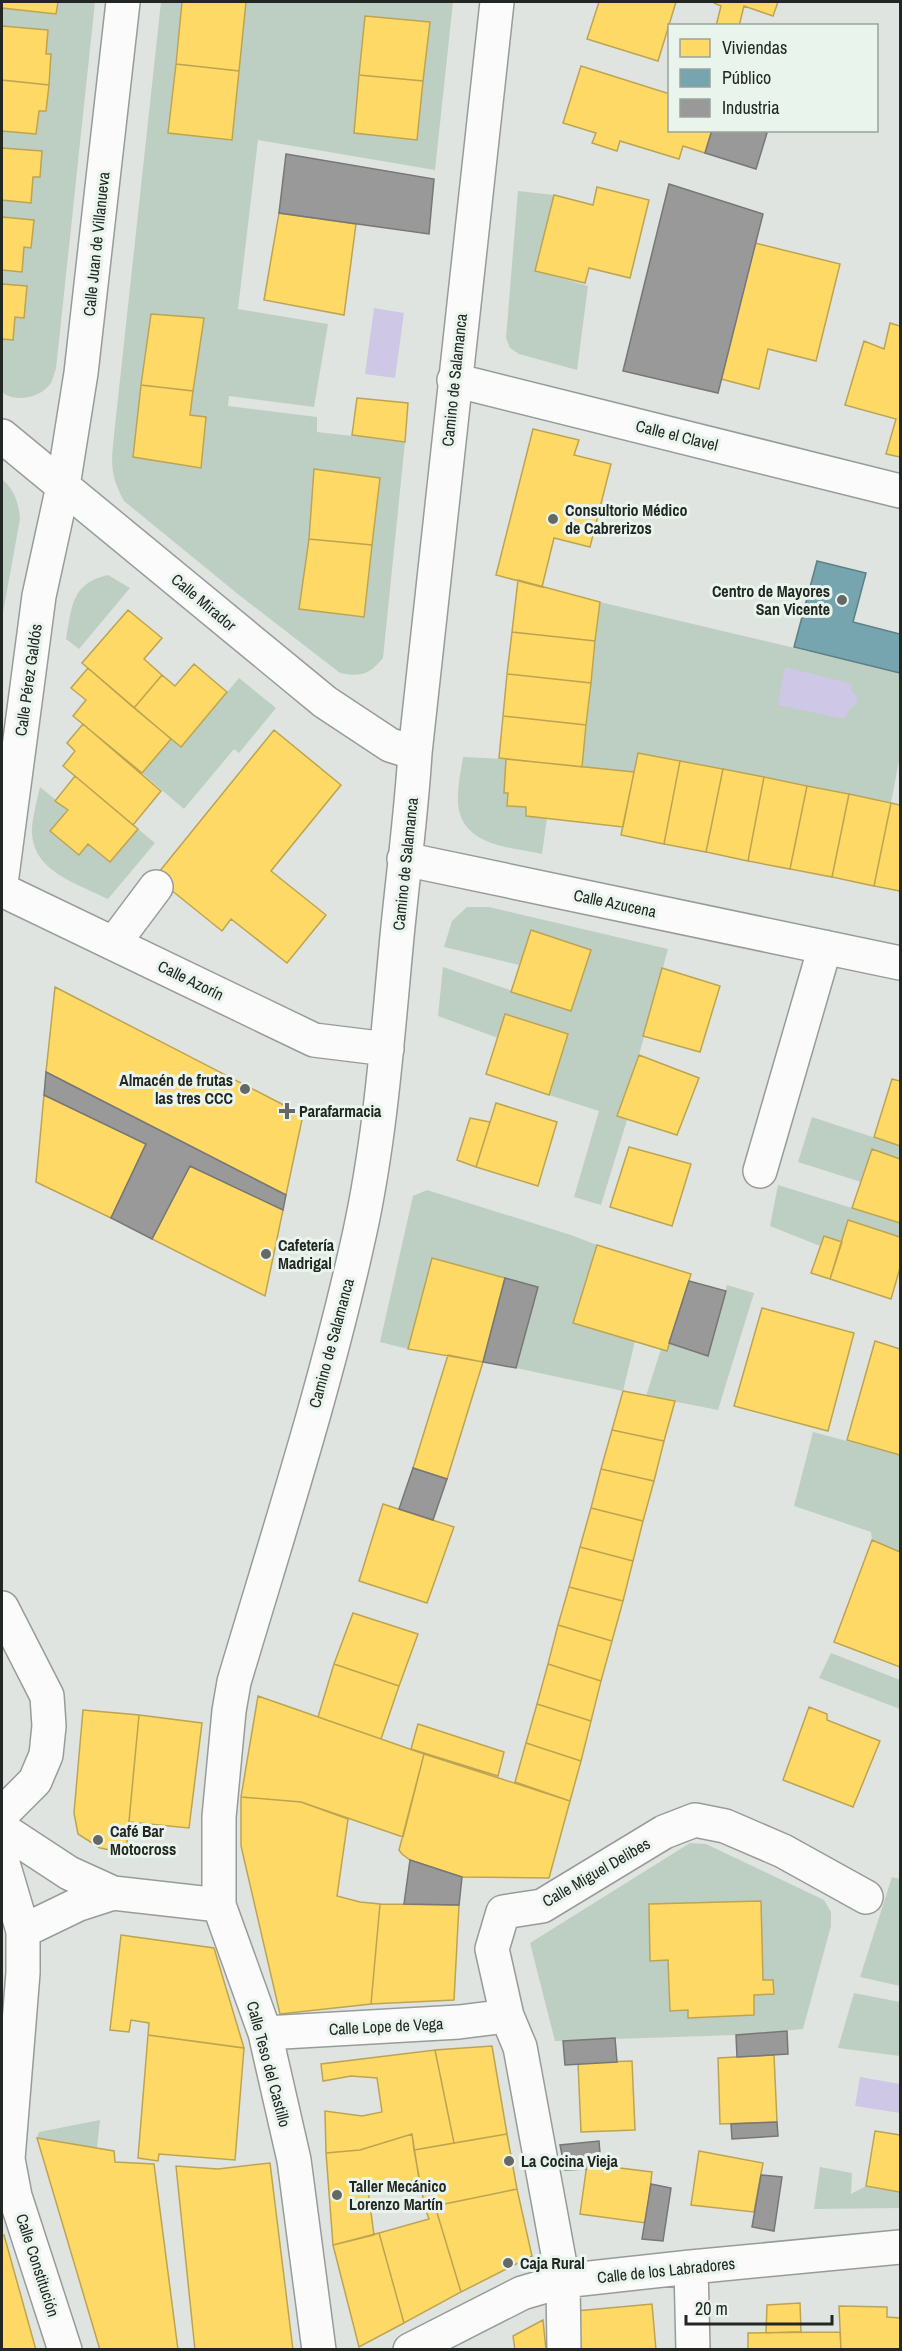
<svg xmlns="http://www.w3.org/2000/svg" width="902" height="2351" font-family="'Archivo Narrow',sans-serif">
<rect width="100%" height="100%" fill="#dfe4e0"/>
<path fill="#bdcfc2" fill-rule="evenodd" d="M2,2H95L56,369C54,373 53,380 51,383C41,398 15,403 2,392Z
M161,2H182L168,133L231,140L246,3L236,2H453L435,170L258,140L238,309L328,324L314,407L229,396L228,406L317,417V432L405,442L383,658C369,675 361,677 340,673L239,595L124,501C110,475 111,464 114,435ZM365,16L429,22L417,139L354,133ZM380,478L364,617L300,609L309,539Z
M518,191L554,195L536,271L588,286L577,370L519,354L510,348L506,338Z
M2,479C14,489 19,503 20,519L2,618Z
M108,575L130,588L79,649L66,639C72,607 71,583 108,575Z
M600,602L900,673V755L891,803L638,753L634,772L582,767Z
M239,678L276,708L239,753L234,749L184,809L142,773L171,739L181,747Z
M463,757L506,759L504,792L508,793L507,806L526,807L547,818L542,854C509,847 461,846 458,803C457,788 461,771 463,757Z
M40,787L68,810L50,831L79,855L88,844L110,862L138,829L155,843L108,899C77,883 30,871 32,828C33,815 37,800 40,787Z
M467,907H489L668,949L639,1055L617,1116L627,1120L601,1205L574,1197L599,1111L549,1095L498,1038L438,1016L443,967L571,1011L591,950L531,930L519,965L444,947L452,921Z
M812,1117L900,1146V1159L872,1150L861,1182L798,1162Z
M778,1185L900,1223V1237L848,1221L842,1242L824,1236L820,1246L770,1226Z
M427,1190L571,1235L597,1245L573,1323L635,1341L623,1391L516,1368L538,1287L433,1258L408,1349L380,1342L413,1196Z
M727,1285L754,1293L718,1410L646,1396L661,1349L669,1343L708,1355Z
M813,1432L900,1455V1552L872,1540L871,1532L794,1506Z
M831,1653L900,1680V1709L819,1678Z
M690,1843L706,1844L824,1900L831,1912V1926L803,2029L736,2035L555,2041L530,1943Z
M892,1877L900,1879V1986L860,1977Z
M854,1993L900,2002V2056L838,2048Z
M100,2120L97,2148L37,2138L39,2132Z
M820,2167L852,2173L851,2194L866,2186L900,2192V2208L814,2209Z"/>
<path fill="#cfc7e6" d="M374,308L404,313L395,378L365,374Z
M785,667L852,684L851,691L857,696L856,704L848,711L844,719L778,705Z
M860,2077L900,2084V2113L855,2106Z"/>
<path fill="#ffd966" stroke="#bda452" stroke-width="1.5" d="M2,2H58L56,14L2,8Z
M182,2H246L239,71L176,64Z
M599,2H676L658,61L587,39Z
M714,2H778L773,16L744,6L739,26H716L721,6L714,3Z
M365,16L430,22L423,81L359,75Z
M2,26L48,30L46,54H51L49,85L2,80Z
M176,64L239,71L232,140L168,133Z
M581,66L670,94V130H712L705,153L683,146L679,159L620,141L617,151L592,143L596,133L563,123Z
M359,75L423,81L417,140L354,133Z
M2,80L49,85L46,111H39L36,134L2,131Z
M2,148L42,151L40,177H33L31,203L2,200Z
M597,187L649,200L630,278L589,268L585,283L535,271L554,195L593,205Z
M279,213L356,224L344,315L264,300Z
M2,217L34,220L31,248L24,247L22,272L2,270Z
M755,243L840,264L816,361L768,349L759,389L721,379Z
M2,284L27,286L24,318L15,317L13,340L2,339Z
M151,314L204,318L193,391L141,385Z
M890,323L900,326V457L886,454L896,419L845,405L864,341L884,349Z
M141,385L193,391L190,415L206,417L201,468L133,457Z
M357,398L408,403L405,442L352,435Z
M533,429L579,440L574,455L611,464L590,547L554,538L542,587L496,575Z
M314,469L380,478L372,545L309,539Z
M309,539L372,545L364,617L299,609Z
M518,580L600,602L595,641L512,632Z
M128,610L162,638L144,659L162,675L134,708L82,663Z
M512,632L595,641L591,683L507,674Z
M194,664L227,692L181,747L134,708L162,675L175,686Z
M88,668L171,739L142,773L73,716L86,700L71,688Z
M507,674L591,683L586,725L503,716Z
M503,716L586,725L582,767L499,758Z
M83,724L161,791L133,825L63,766L75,751L67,743Z
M274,730L341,785L271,871L326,915L287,963L231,919L222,931L155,877Z
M638,753L680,761L664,844L621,835Z
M506,759L634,772L623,827L526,816V807L507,806L508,793H504Z
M680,761L723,769L706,852L664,844Z
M723,769L764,777L748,861L706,852Z
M75,776L138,829L110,862L88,844L79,855L50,831L68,810L55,801Z
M764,777L807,786L790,869L748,861Z
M807,786L849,794L832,877L790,869Z
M849,794L891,803L874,886L832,877Z
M891,803L900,805V891L874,886Z
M531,930L591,950L571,1011L511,992Z
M662,968L720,986L700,1052L643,1036Z
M55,987L303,1115L286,1195L46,1072Z
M505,1014L568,1034L549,1095L486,1074Z
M639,1055L699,1078L677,1135L617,1116Z
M892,1079L900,1081V1146L874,1137Z
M44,1095L146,1144L111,1218L36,1182Z
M496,1103L557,1122L538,1186L476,1167Z
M470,1118L490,1122L476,1167L457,1160Z
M629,1147L691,1164L672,1226L610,1207Z
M872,1149L900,1159V1223L852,1208Z
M190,1166L283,1210L265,1296L152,1239Z
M848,1220L900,1237V1268L891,1299L830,1279Z
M824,1236L842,1242L830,1279L811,1273Z
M597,1245L691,1274L667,1351L573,1323Z
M432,1258L505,1278L483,1362L408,1349Z
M762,1308L854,1333L828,1431L734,1406Z
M875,1341L900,1349V1455L847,1440Z
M448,1355L483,1362L447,1479L413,1468Z
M623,1391L675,1401L664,1441L612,1430Z
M612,1430L664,1441L654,1481L601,1469Z
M601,1469L654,1481L643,1521L591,1508Z
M383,1504L454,1527L427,1603L359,1581Z
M591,1508L643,1521L633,1561L580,1547Z
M872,1540L900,1552V1667L834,1642Z
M580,1547L633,1561L623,1601L569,1587Z
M569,1587L623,1601L612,1641L558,1625Z
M353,1613L418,1634L399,1686L334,1664Z
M558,1625L612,1641L601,1681L548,1664Z
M334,1664L399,1686L381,1739L318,1717Z
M548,1664L601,1681L591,1721L537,1704Z
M258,1696L424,1754L403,1837L301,1802L241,1797Z
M537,1704L591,1721L581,1761L526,1743Z
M809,1707L827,1714V1720L880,1741L853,1807L783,1780Z
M83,1710L139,1715L126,1853L100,1848L78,1834L74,1813Z
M139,1715L202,1723L189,1828L129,1822Z
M418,1724L504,1752L498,1776L411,1749Z
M526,1743L581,1761L570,1801L515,1782Z
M424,1754L570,1801L549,1878L462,1877L410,1860L402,1854L399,1850Z
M241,1797L301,1802L348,1819L337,1896L360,1902L380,1904L371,2004L280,2014L241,1846Z
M761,1901L763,1980H773L774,1994L754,1995V2015L688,2018V2010L670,2011L668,1960L650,1961L649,1904Z
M380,1904L459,1905L454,2000L371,2004Z
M121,1935L214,1948L244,2048L148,2035L149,2023L131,2020L129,2032L110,2030Z
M148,2035L244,2048L235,2160L159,2154L158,2161L138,2158Z
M492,2046L507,2134L454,2143L435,2050Z
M435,2050L454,2143L414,2150L412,2134L360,2150L326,2153L325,2111L362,2116L382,2112L377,2078L351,2076L323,2081L321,2064Z
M774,2055L777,2122L720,2124L718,2058Z
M632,2061L635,2130L581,2132L578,2063Z
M875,2131L900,2135V2192L866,2186Z
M412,2134L419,2179L368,2190L374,2235L333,2245L326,2153L360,2150Z
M507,2134L517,2189L425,2208L414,2150Z
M37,2138L114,2151L115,2162L154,2164L178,2350H100Z
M699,2151L763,2163L754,2212L691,2205Z
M270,2163L293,2350H195L176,2166L218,2169Z
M587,2164L652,2172L646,2223L580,2214Z
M517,2189L532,2256L461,2292L435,2206Z
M435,2206L461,2292L404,2323L379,2233L429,2219L425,2208Z
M379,2233L404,2323L359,2347L333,2245Z
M4,2235L36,2350H2V2236Z
M800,2303L801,2332L766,2333L767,2305Z
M652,2304L656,2350H577L576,2311Z
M839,2306L887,2307V2317L900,2318V2350H841Z
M543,2320L546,2350H515L513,2336Z
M840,2332L841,2350H748V2333Z"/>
<path fill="#76a5af" stroke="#5d7f85" stroke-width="1.5" d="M817,561L866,573L853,622L900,634V673L794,647Z"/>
<path fill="#999" stroke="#767776" stroke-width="1.5" d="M712,130H758L767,133L756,169L705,153Z
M286,154L434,179L429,234L279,213Z
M669,184L763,214L718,393L623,371Z
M46,1072L286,1195L283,1210L190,1166L152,1239L111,1218L146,1144L44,1095Z
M505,1278L538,1287L516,1368L483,1362Z
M689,1281L726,1291L708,1356L669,1343Z
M413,1468L447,1479L433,1520L399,1509Z
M410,1860L462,1877L459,1905L404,1904Z
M787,2031L788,2054L737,2057L736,2035Z
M615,2038L617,2062L565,2065L563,2041Z
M777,2122L778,2136L732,2139L731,2124Z
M599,2141L601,2166L587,2164L586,2169L565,2170L560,2145Z
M761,2175L782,2177L774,2231L752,2227Z
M651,2184L671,2188L663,2241L642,2239Z"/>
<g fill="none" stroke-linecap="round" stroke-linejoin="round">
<defs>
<path id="minor" d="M454,380L900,491
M2,436L325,702L390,745L415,753
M404,859L900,963
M2,876L39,596L63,486L81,373L123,2
M2,890L314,1040L387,1049
M114,943L156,887
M760,1171L825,947
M2,1608L47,1696L49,1726L46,1755L35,1781L2,1814
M2,1829L69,1873L113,1893L219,1905
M2,1860L23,1931V1973L8,2159L15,2196L65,2350
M23,1931L79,1904L113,1893
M265,2033L459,2022L507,2016
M691,2267L693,2350
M319,2350L294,2160L265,2033L219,1905V1817L229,1711L234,1682C278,1534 326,1386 359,1236C380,1141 387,1044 396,947C402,882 411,818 415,753L497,2
M410,2350L522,2293L563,2281L691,2267L900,2247
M564,2350L563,2281L520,2047L507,2016L492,1949L503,1912L542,1906L664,1832L695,1820L725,1826L783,1851L866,1897"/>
</defs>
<use href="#minor" stroke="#989c98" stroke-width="36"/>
<use href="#minor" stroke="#fafbfa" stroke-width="33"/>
</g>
<g fill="#656966" stroke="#e9f4ec" stroke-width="2">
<circle cx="553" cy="519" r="6"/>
<circle cx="842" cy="600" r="6"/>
<circle cx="245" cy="1089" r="6"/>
<path d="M284 1102h6v6h6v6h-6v6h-6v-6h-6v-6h6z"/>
<circle cx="266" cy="1254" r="6"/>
<circle cx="98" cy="1840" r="6"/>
<circle cx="509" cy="2161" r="6"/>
<circle cx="337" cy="2195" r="6"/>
<circle cx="508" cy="2263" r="6"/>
</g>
<g text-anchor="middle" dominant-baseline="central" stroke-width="6" stroke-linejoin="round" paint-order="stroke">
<g font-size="16" fill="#232724" stroke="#e9f4ec">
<text transform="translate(96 244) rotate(-84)">Calle Juan de Villanueva</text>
<text transform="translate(454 380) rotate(-84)">Camino de Salamanca</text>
<text transform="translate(677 435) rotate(14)">Calle el Clavel</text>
<text transform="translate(204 602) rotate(40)">Calle Mirador</text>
<text transform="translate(28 680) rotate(-82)">Calle Pérez Galdós</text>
<text transform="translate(405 864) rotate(-84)">Camino de Salamanca</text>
<text transform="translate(615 903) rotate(12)">Calle Azucena</text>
<text transform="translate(191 980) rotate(26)">Calle Azorín</text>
<text transform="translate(331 1343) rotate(-75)">Camino de Salamanca</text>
<text transform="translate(596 1872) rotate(-30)">Calle Miguel Delibes</text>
<text transform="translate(386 2026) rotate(-3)">Calle Lope de Vega</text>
<text transform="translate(269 2064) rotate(75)">Calle Teso del Castillo</text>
<text transform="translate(38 2265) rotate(72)">Calle Constitución</text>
<text transform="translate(666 2270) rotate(-6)">Calle de los Labradores</text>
</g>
<g font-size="16" font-weight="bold" fill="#232724" stroke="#e9f4ec" text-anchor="start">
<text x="565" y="510">Consultorio Médico<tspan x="565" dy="18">de Cabrerizos</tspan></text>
<text x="830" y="591" text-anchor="end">Centro de Mayores<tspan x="830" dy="18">San Vicente</tspan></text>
<text x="233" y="1080" text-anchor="end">Almacén de frutas<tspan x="233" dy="18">las tres CCC</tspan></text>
<text x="299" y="1111">Parafarmacia</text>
<text x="278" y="1245">Cafetería<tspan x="278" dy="18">Madrigal</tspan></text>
<text x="110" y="1831">Café Bar<tspan x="110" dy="18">Motocross</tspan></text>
<text x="521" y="2161">La Cocina Vieja</text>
<text x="349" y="2186">Taller Mecánico<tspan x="349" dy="18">Lorenzo Martín</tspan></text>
<text x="520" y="2263">Caja Rural</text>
</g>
</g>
<rect width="902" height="2351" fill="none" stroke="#232724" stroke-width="6"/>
<rect x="668" y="24" width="210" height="108" fill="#e9f4ec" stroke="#9aa29c" stroke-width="1.5"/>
<rect x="680" y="39" width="30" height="18" fill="#ffd966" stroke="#9aa29c" stroke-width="1.5"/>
<text x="722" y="54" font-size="18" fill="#232724">Viviendas</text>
<rect x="680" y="69" width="30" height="18" fill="#76a5af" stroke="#9aa29c" stroke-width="1.5"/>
<text x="722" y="84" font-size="18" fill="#232724">Público</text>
<rect x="680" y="99" width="30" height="18" fill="#999999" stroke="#9aa29c" stroke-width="1.5"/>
<text x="722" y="114" font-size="18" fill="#232724">Industria</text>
<path d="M686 2315v9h146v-9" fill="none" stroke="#232724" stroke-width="3"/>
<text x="695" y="2315" font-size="18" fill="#232724" stroke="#e9f4ec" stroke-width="4.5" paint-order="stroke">20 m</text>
</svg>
